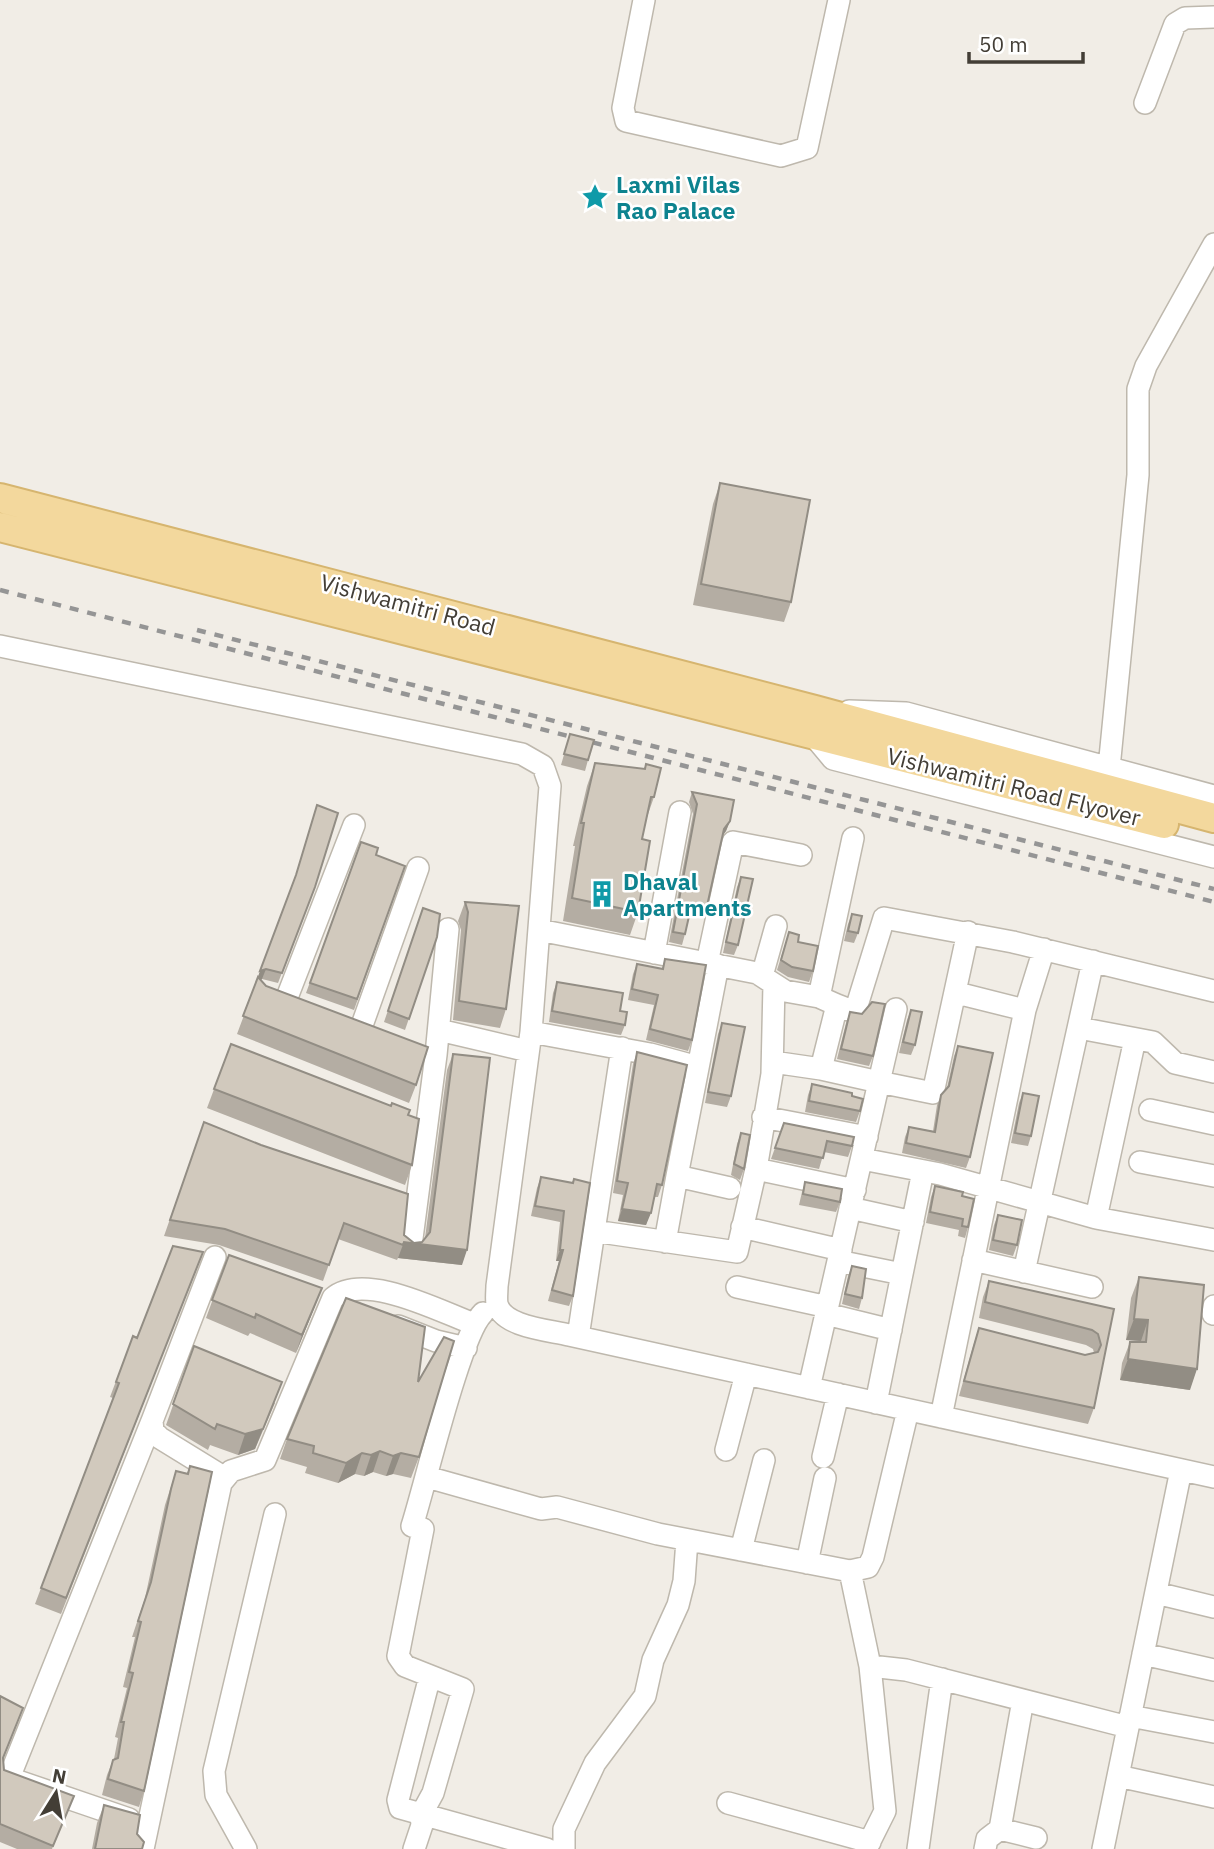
<svg xmlns="http://www.w3.org/2000/svg" width="1214" height="1849" font-family="'IBM Plex Sans',sans-serif">
<rect width="100%" height="100%" fill="#f1ede6"/>
<g fill="none" stroke-linecap="round" stroke-linejoin="round">
<defs>
<path id="minor" d="M644,0L623,108L626,121L781,156L807,148L839,0
M1145,103L1175,24L1185,18L1214,17
M0,646L522,754L543,766L550,786L531,1032L497,1286C497,1291 496,1299 497,1304C503,1327 549,1330 569,1335L1214,1477
M849,711L906,713L1214,796
M813,735L833,759L1214,857
M1109,768L1138,475V389L1146,366L1214,244
M539,930L757,973L785,991L819,997L837,1005L821,1069L879,1082L809,1388
M654,953L680,812
M707,963L733,842L801,855
M718,965L677,1176L730,1188
M762,976L776,926
M819,997L853,838
M286,1000L354,825
M837,1005L855,1012L884,918L1013,942L1214,991
M896,1009L879,1082L933,1093L968,932
M1025,1010L1044,949
M361,1028L418,868
M1079,1028L1153,1042L1175,1063L1214,1072
M439,1030L528,1051
M531,1032L650,1054L698,1067
M622,1048L594,1231L737,1252L756,1169L772,1074L774,984
M773,1062L821,1069
M1150,1110L1214,1124
M763,1117L867,1137
M862,1159L940,1174L1096,1218L1135,1039
M1140,1162L1214,1176
M756,1169L855,1190
M850,1208L913,1222
M1096,1218L1214,1240
M742,1227L841,1250
M665,1242L677,1176
M411,1246L436,1055L448,929
M215,1257L152,1421L153,1431L160,1438L225,1478
M973,1260L1092,1287
M838,1261L902,1274L876,1403
M1024,1272L1093,961
M902,1274L923,1171
M737,1287L828,1307
M826,1314L891,1330
M1213,1314L1214,1306
M398,1326L436,1341L466,1348
M578,1337L594,1231
M941,1417L1025,1010L957,993
M726,1450L746,1374
M823,1457L838,1394
M427,1477L541,1509L557,1507L658,1534L850,1571L868,1567L873,1557L908,1410
M741,1550L764,1460
M807,1563L825,1478
M850,1571L870,1666L906,1670L1128,1727
M1156,1593L1214,1607
M1143,1654L1214,1670
M430,1676L398,1800L400,1808L547,1849
M1130,1716L1214,1732
M1118,1776L1214,1797
M728,1803L870,1842
M129,1819L9,1778L152,1421
M1000,1829L1036,1838
M143,1849L221,1483L231,1471L265,1460L333,1298C364,1271 441,1312 474,1324
M246,1849L216,1795L214,1771L275,1514
M414,1849L422,1825L421,1815L433,1793L463,1689L405,1666L398,1656L423,1529L412,1526C425,1486 460,1335 483,1313
M564,1849V1829L595,1763L645,1696L653,1660L678,1605L684,1581L687,1540
M866,1849L885,1811L870,1666
M918,1849L942,1679
M985,1849L987,1839L1000,1829L1023,1700
M1103,1849L1181,1470"/>
<path id="major" d="M0,498L815,710L1214,818
M0,527L1164,824"/>
</defs>
<use href="#minor" stroke="#beb8ad" stroke-width="24"/>
<use href="#major" stroke="#d6b56f" stroke-width="32"/>
<use href="#minor" stroke="#fff" stroke-width="21"/>
<use href="#major" stroke="#f3d89d" stroke-width="28"/>
<path stroke="#959595" stroke-width="4.5" stroke-dasharray="9 9" stroke-linecap="butt" d="M0,590L1214,902
M197,630L1214,889"/>
</g>
<path fill="#b4ada3" d="M720,483L791,602L784,622L693,605L713,504Z
M570,734L588,760L585,771L561,765Z
M595,763L644,769L646,764L654,797L646,820L642,839L638,912L630,935L563,921L575,846H573L587,786Z
M692,792L730,821L726,831L722,836L707,906L704,916L690,913L685,934L682,945L669,942L693,814L689,802Z
M317,805L315,887L278,983L262,979L261,980L266,986L416,1085L409,1103L237,1034L293,884Z
M361,842L376,855L405,866L354,1010L306,993Z
M741,877L738,945L734,955L723,953L737,887Z
M465,902L506,1009L500,1028L453,1020L461,930L458,921Z
M423,908L437,937L405,1030L384,1022Z
M852,914L858,933L854,943L844,941L848,924Z
M789,932L798,942L813,971L809,982L788,977L777,970Z
M665,959L692,1040L688,1051L646,1040L654,1005L628,1000L633,974L637,964L662,969Z
M557,982L620,1011L625,1025L621,1035L549,1022L553,993Z
M911,1010L915,1045L911,1055L899,1053L907,1020Z
M850,1012L873,1056L869,1066L837,1059L846,1023Z
M722,1023L731,1096L727,1107L705,1103L718,1034Z
M231,1044L408,1115L412,1165L405,1185L207,1108Z
M958,1046L970,1157L966,1168L902,1153L905,1137L909,1127L933,1131L937,1105L941,1095L947,1088L954,1056Z
M637,1052L662,1185L658,1197H654L646,1225L618,1221L623,1195L613,1193L633,1064Z
M453,1054L462,1265L398,1258L397,1260L338,1239L323,1281L219,1245L164,1236L204,1122L404,1235L414,1243L422,1242L425,1238L447,1070Z
M812,1084L852,1096L860,1111L856,1122L805,1112L808,1095Z
M1023,1093L1031,1136L1028,1146L1011,1143L1019,1103Z
M784,1123L852,1146L848,1157L824,1152L819,1169L771,1159Z
M741,1133L744,1169L740,1180L731,1175L737,1144Z
M541,1177L572,1183L574,1179L573,1296L569,1306L548,1301L559,1261H556L560,1222L531,1216L537,1188Z
M805,1182L840,1202L836,1212L799,1205L802,1192Z
M935,1186L962,1196L968,1227L965,1238L958,1236L959,1230L926,1223L931,1197Z
M998,1215L1017,1245L1013,1256L989,1250L994,1225Z
M229,1255L315,1306L296,1353L250,1333L248,1336L206,1318Z
M852,1266L862,1298L859,1309L842,1304L848,1276Z
M197,1267L61,1614L35,1604L113,1398L110,1397L133,1336L137,1338Z
M1139,1277L1190,1390L1120,1380L1122,1363L1130,1342H1140L1141,1341L1126,1340L1131,1298Z
M989,1281L1114,1309L1094,1408L1088,1424L959,1396L974,1343L979,1328L1085,1355L1094,1353L1093,1349L1086,1345L979,1318L983,1297Z
M194,1346L275,1403L255,1449L238,1455L210,1445L208,1450L166,1425Z
M418,1382L419,1457L411,1478L393,1474L386,1476L373,1472L364,1476L355,1474L338,1483L305,1473L307,1467L280,1459L287,1439Z
M190,1466L144,1791L139,1807L102,1795L107,1775L113,1760L114,1759L118,1738L115,1737L127,1688L123,1687L135,1637H132L145,1598L165,1505L176,1471L187,1473Z
M0,1696L17,1723L3,1759L4,1770L74,1796L52,1849H17L0,1842Z
M104,1805L137,1834L142,1849H92L97,1823Z"/>
<path fill="#928d84" d="M730,821L726,831L720,839L724,829Z
M266,969L262,979L256,982L260,971Z
M622,1209L651,1213L646,1225L618,1221Z
M404,1242L467,1250L462,1265L398,1258Z
M560,1250H563L559,1261H556Z
M322,1288L315,1306L296,1353L302,1335Z
M1134,1319L1148,1320L1141,1341L1126,1340Z
M1128,1359L1197,1369L1190,1390L1120,1380Z
M282,1382L255,1449L238,1455L245,1434Z
M380,1451L373,1472L364,1476L371,1455Z
M362,1453L355,1474L338,1483L346,1463Z
M401,1453L393,1474L386,1476L393,1456Z"/>
<path fill="#d1c9bd" stroke="#928d84" stroke-width="2" d="M720,483L810,500L791,602L701,584Z
M570,734L594,740L588,760L564,754Z
M595,763L645,769L646,764L661,768L654,797H651L642,839L650,841L638,912L572,898L584,823H581Z
M692,792L734,800L730,821L724,829L707,906L692,903L685,934L673,932L697,804Z
M317,805L338,813L315,887L282,973L266,969L260,971L296,875Z
M361,842L378,848L376,855L405,866L357,999L310,983Z
M741,877L753,879L738,945L726,942Z
M465,902L519,906L506,1009L459,1001L468,912Z
M423,908L440,914L437,937L409,1019L388,1011Z
M852,914L862,916L858,933L848,931Z
M789,932L799,935L798,942L818,946L813,971L792,967L781,960Z
M665,959L706,965L692,1040L650,1029L658,995L632,989L637,964L663,969Z
M258,977L266,986L428,1047L416,1085L243,1016Z
M557,982L623,993L620,1011L627,1012L625,1025L552,1011Z
M872,1002L885,1004L873,1056L841,1049L850,1012L862,1014Z
M911,1010L922,1012L915,1045L903,1042Z
M722,1023L745,1027L731,1096L708,1092Z
M231,1044L391,1106L392,1103L410,1110L408,1115L419,1119L412,1165L214,1089Z
M958,1046L993,1053L970,1157L906,1143L909,1127L935,1132L941,1095L949,1086Z
M637,1052L687,1065L662,1185L657,1184L651,1213L622,1209L628,1183L617,1181Z
M453,1054L490,1058L467,1250L404,1242L403,1245L344,1223L329,1265L225,1229L170,1220L204,1122L261,1145L408,1194L404,1235L414,1243L422,1242L430,1232Z
M812,1084L852,1093V1096L863,1099L860,1111L809,1101Z
M1023,1093L1039,1096L1031,1136L1015,1133Z
M784,1123L854,1137L852,1146L827,1141L823,1158L775,1148Z
M741,1133L750,1135L744,1169L734,1164Z
M541,1177L573,1183L574,1179L590,1183L573,1296L552,1290L563,1250H560L564,1211L535,1206Z
M805,1182L842,1189L840,1202L803,1194Z
M935,1186L963,1192L962,1196L974,1199L968,1227L962,1226L963,1219L930,1212Z
M998,1215L1022,1220L1017,1245L993,1240Z
M173,1246L203,1252L66,1598L41,1588L119,1383L116,1382L133,1336L137,1338Z
M229,1255L322,1288L302,1335L256,1314L255,1318L212,1300Z
M852,1266L866,1269L862,1298L845,1294Z
M1139,1277L1204,1285L1197,1369L1128,1359L1130,1342H1146L1148,1320L1134,1319Z
M989,1281L1114,1309L1094,1408L964,1381L979,1328L1085,1355L1098,1352L1101,1345L1098,1334L1092,1330L985,1302Z
M346,1298L425,1327L418,1382L444,1337L454,1341L419,1457L401,1453L393,1456L380,1451L371,1455L362,1453L346,1463L313,1453L314,1446L287,1439Z
M194,1346L282,1382L263,1429L245,1434L217,1424L215,1429L173,1404Z
M190,1466L212,1472L144,1791L108,1779L113,1760L118,1758L124,1722H121L133,1673L129,1672L141,1622L138,1621L151,1582L171,1489L176,1471L188,1474Z
M0,1696L23,1708L3,1758L4,1770L74,1796L53,1846L0,1824Z
M104,1805L140,1815L137,1834L144,1842L142,1849H95Z"/>
<defs>
<symbol id="sight-bare" viewBox="-9 -9 18 18"><path d="M0-6L1.8-2.2L6-1.7L2.9 1.2L3.7 5.4L0 3.3L-3.7 5.4L-2.9 1.2L-6-1.7L-1.8-2.2Z" fill="#0f9aa8" stroke="#fff" stroke-width="2.5" paint-order="stroke"/></symbol>
<symbol id="building-bare" viewBox="-9 -9 18 18"><path d="M-4-6H4V6H1V3H-1V6H-4ZM-2.5-4.3h1.7v1.8h-1.7ZM.8-4.3h1.7v1.8H.8ZM-2.5-1h1.7V.8h-1.7ZM.8-1h1.7V.8H.8Z" fill="#0f9aa8" stroke="#fff" stroke-width="2.5" paint-order="stroke"/></symbol>
</defs>
<g fill-rule="evenodd">
<use href="#sight-bare" x="576" y="178" width="38" height="38"/>
<use href="#building-bare" x="583" y="875" width="38" height="38"/>
</g>
<g text-anchor="middle" dominant-baseline="central" stroke-width="5" stroke-linejoin="round" paint-order="stroke">
<g font-size="23" font-weight="bold" fill="#0d838f" stroke="#fff" text-anchor="start">
<text x="616" y="184">Laxmi Vilas<tspan x="616" dy="26">Rao Palace</tspan></text>
<text x="623" y="881">Dhaval<tspan x="623" dy="26">Apartments</tspan></text>
</g>
<g font-size="23" fill="#433e36" stroke="#fff">
<text transform="translate(408 604) rotate(15)">Vishwamitri Road</text>
<text transform="translate(1014 786) rotate(14)">Vishwamitri Road Flyover</text>
</g>
</g>
<g transform="translate(56 1793) rotate(11)" stroke="#ffffff" stroke-width="5" paint-order="stroke">
<path d="M0-5L12 26L0 18L-12 26Z" fill="#433e36"/>
<text y="-10" font-size="19" font-weight="bold" text-anchor="middle" fill="#433e36">N</text>
</g>
<path d="M969 52v10h114v-10" fill="none" stroke="#433e36" stroke-width="3.5"/>
<text x="979" y="52" font-size="21" fill="#433e36" stroke="#ffffff" stroke-width="5" paint-order="stroke">50 m</text>
</svg>
